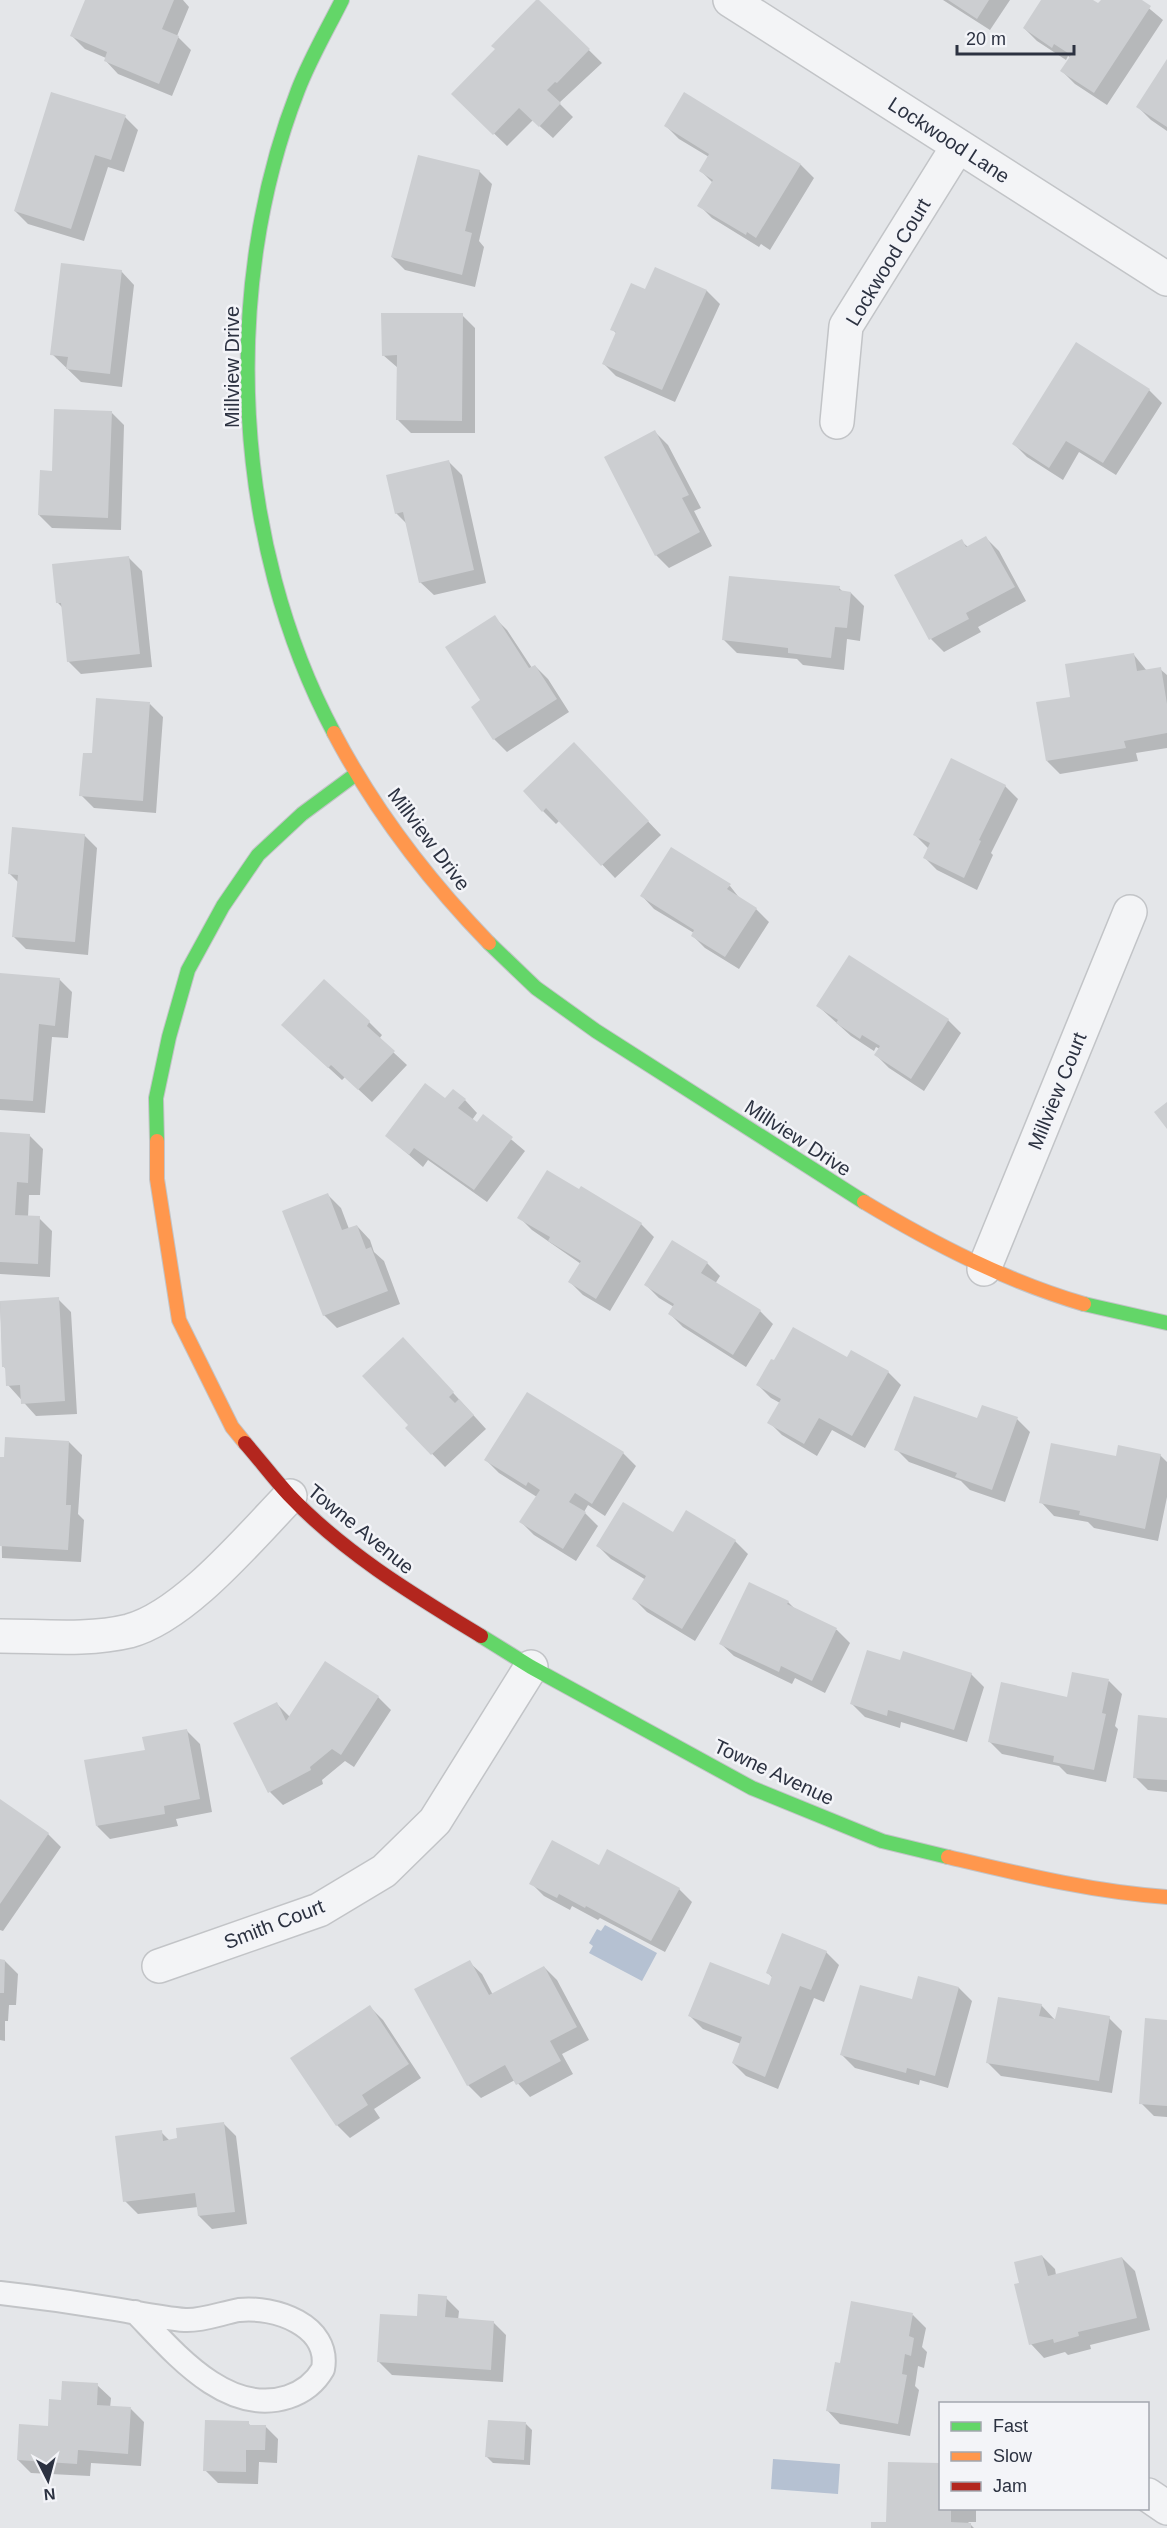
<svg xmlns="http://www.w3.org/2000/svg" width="1167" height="2528" font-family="Arial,sans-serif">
<rect width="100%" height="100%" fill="#e4e6e9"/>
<path fill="#b5c1d2" d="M605,1925L657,1953L642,1981L589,1953L593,1946L589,1943L597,1929L601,1931Z
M773,2459L840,2464L838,2494L771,2489Z"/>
<path fill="#0003" d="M86,0H183L189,7L177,36L191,50L172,96L118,74L105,60L106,58L85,49L72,36Z
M538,0L602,63L559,103L573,117L553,138L533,120L507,146L453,94L496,49Z
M943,0H1010L990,30Z
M1043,0H1091L1099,5L1102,0H1139L1163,20L1107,105L1075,84L1062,71L1071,58L1068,56L1066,60L1037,41L1024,28Z
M1167,61V131L1151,120L1138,107Z
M685,94L801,165L814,178L770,250L761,244L759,247L712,218L699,205L713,183L701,171L709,157L679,139L666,126Z
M125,117L138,130L124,172L108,167L84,241L28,224L15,211Z
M479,171L492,184L479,241L484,247L475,287L405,270L392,257Z
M656,269L707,291L720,304L675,402L616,376L603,363L617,334L612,329L646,291Z
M121,271L134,285L122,387L81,382L52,354Z
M462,315L475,328V433H411L398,420V368L383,355Z
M1149,390L1162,403L1116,475L1079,452L1063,480L1027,457L1014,444Z
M111,412L124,425L121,530L52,528L39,515L53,473Z
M655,432L668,445L701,508L694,511L712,546L669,568L656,555Z
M449,462L462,475L486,583L434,595L420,582L407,524L396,513Z
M986,538L999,551L1026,601L978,627L981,632L944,652L931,639L961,541L968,547Z
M129,558L142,571L152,667L81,674L68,661L63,608L58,603Z
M839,588L843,592L851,593L864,606L860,641L847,639L844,670L803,665L797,659L737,653L724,640Z
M494,617L507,630L532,668L535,666L548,679L569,712L507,752L494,739L482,701Z
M1134,655L1147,671L1160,669L1167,675V748L1136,753L1138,761L1060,774L1047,761L1072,698Z
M150,704L163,717L156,813L94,808L81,795L93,755Z
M587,757L661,835L615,878L560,820L556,824L543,811Z
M1005,786L1018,799L991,853L993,855L977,890L937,870L924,857L929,849L915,835Z
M84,835L97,848L88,955L26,949L13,936L18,882L9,873Z
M730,886L741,900L756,909L769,922L739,969L705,948L692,935L694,933L654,909L642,896Z
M849,957L948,1020L961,1033L924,1091L889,1068L876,1055L880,1049L876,1047L874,1051L851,1036L818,1006Z
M0,974L59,979L72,992L68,1038L52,1037L45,1113L0,1110Z
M369,1022L382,1035L379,1039L407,1065L372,1102L345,1077L342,1080L296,1038Z
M465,1100L477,1113L472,1120L477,1124L483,1116L525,1151L487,1202L428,1160L423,1167L387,1136Z
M0,1134L29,1135L43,1149L40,1195H29L28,1217L39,1218L52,1231L50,1277L0,1274Z
M328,1195L341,1208L349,1229L357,1226L370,1240L374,1252L384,1261L400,1304L337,1328L324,1315Z
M519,1217L641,1224L654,1237L610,1311L583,1295L570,1282L581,1264L532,1230Z
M673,1242L707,1263L720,1276L715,1284L760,1311L773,1324L746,1367L683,1327L670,1314L674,1307L659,1298L646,1285Z
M58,1299L71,1312L77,1414L36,1416L8,1385L7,1370L3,1366L0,1302Z
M416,1352L486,1429L445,1467L407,1428L410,1425Z
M847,1359L888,1372L901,1385L865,1448L832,1430L817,1456L782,1435L769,1422L780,1403L771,1398L758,1385Z
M1017,1419L1030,1432L1005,1502L970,1490L961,1481L909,1462L896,1449L978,1420Z
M69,1442L82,1455L78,1514L84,1520L81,1562L2,1558L0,1459Z
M623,1453L636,1466L605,1516L588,1505L584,1512L598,1526L576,1561L534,1535L521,1522L537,1497L499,1473L486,1460Z
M1160,1455L1167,1462V1497L1158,1541L1094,1528L1088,1522L1054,1516L1041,1502L1117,1458Z
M673,1534L735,1541L748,1554L695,1641L647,1612L634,1599L646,1580L611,1559L598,1546Z
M788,1602L796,1610L837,1630L850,1643L825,1693L795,1678L792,1684L734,1656L720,1643Z
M901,1662L971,1674L984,1687L967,1742L901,1722L900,1728L865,1717L852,1704Z
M1109,1681L1122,1694L1115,1726L1118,1729L1106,1782L1067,1774L1059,1766L1002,1754L989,1741L1068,1699Z
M378,1697L391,1710L354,1767L345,1761L322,1780L323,1784L283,1805L270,1792L277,1704L291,1718Z
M1167,1719V1792L1148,1790L1135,1777Z
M187,1731L200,1744L212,1812L176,1819L178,1826L110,1839L97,1826Z
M0,1801L48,1834L61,1847L3,1931L0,1930Z
M599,1867L679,1889L692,1902L665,1952L600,1918L598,1920L572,1906L570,1910L544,1896L531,1883Z
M826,1952L839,1965L824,2002L814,1998L778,2089L746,2076L733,2063L741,2044L703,2029L690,2016L770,1987L773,1978L768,1973Z
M0,1961H5L18,1974L16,2005H9L8,2021H5V2041L0,2040Z
M469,1962L482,1974L493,1995L544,1967L557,1980L589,2040L562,2054L573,2074L530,2097L515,2080L481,2098L468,2085Z
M919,1978L959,1988L972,2001L948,2088L920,2080L919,2085L855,2068L842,2055L913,2001Z
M1041,2005L1056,2021L1109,2018L1122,2031L1112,2093L1001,2076L988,2063Z
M370,2007L383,2020L421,2078L374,2109L380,2118L350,2138L337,2125Z
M1167,2021V2117L1154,2116L1141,2103Z
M223,2123L236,2136L247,2224L212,2229L199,2216L198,2207L138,2214L125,2201L161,2132L170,2141Z
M1042,2256L1055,2269L1056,2275L1122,2258L1135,2271L1150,2330L1090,2345L1091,2349L1068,2355L1065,2352L1044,2358L1031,2344L1021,2284Z
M446,2298L459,2311L458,2320L493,2322L506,2335L503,2382L392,2375L379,2362L418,2317Z
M913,2315L926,2328L922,2347L927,2352L924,2368L918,2366L915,2386L919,2390L910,2436L840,2424L827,2410L841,2365Z
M97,2385L111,2398L110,2408L131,2409L144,2422L141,2466L91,2463L90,2476L31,2473L18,2460L49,2428L63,2402Z
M248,2423L251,2426H265L278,2439L277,2463L259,2462L258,2484L218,2483L205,2470Z
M526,2424L532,2430L530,2465L493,2463L487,2457Z
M889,2463L940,2465V2508H976V2522H968L974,2528H873L888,2523Z"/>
<path fill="#ccced1" d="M85,0H174L162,29L179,36L159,84L104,61L107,52L70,36Z
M536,0H539L590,49L557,83L555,82L547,90L561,103L539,127L519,108L493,135L451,94L495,49L491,46Z
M948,0H989L977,19Z
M1041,0H1093L1098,3L1101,0H1142L1151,6L1094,93L1060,71L1071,55L1054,44L1052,48L1023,28Z
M1167,59V127L1136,107Z
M51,92L126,115L111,160L95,155L71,229L14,211Z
M684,92L801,164L756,238L747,232L746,235L697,206L713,180L699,171L709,154L664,126Z
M418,155L480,170L465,231L472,233L462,275L391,257Z
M61,263L122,270L110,374L66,369L68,357L50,355Z
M655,267L707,290L662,390L602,364L616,332L610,330L631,283L645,289Z
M381,313H463L462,421L396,420L397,355L382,356Z
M1076,342L1150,389L1103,463L1066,441L1049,468L1012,444Z
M54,409L112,411L108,518L38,515L40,470L52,471Z
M655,430L689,495L682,498L700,532L655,556L604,457Z
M449,460L474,570L419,583L403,512L395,514L386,475Z
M986,536L1015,587L966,613L969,619L929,640L894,575L962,539L966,547Z
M129,556L140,654L67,662L61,603H56L52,564Z
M729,576L840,586L839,590L851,592L847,628L835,627L831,658L788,653V648L722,640Z
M495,615L529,668L535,665L557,699L493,740L471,707L480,700L445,647Z
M1134,653L1137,671L1161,667L1167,704V733L1124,741L1126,748L1046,761L1036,702L1070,697L1065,664Z
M96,698L150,702L143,801L79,796L83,753H92Z
M574,742L649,821L601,866L546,808L542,812L523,791Z
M951,758L1006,785L979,840L981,841L964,878L923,858L930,843L913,835Z
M12,827L85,834L75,942L12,937L18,875L8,874Z
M671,847L731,884L727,889L757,908L725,957L691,936L694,930L640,896Z
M849,955L949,1019L911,1079L874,1055L880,1046L862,1035L860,1039L836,1023L838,1020L816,1006Z
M0,973L60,978L55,1026L39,1024L33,1101L0,1099Z
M324,979L370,1021L367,1026L395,1051L358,1090L331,1065L328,1068L281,1025Z
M425,1083L445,1098L453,1089L466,1099L458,1108L477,1122L483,1114L513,1137L474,1190L414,1148L409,1155L385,1136Z
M1167,1102V1129L1154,1112Z
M0,1132L30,1134L28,1183L17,1182L15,1215L40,1216L38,1264L0,1262Z
M547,1170L579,1189L581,1186L642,1223L596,1299L568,1282L581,1261L548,1241L550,1237L517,1218Z
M328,1193L342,1230L357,1225L366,1249L371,1247L388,1291L323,1316L282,1211Z
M672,1240L708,1262L701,1273L761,1310L733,1355L668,1314L674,1304L644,1285Z
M59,1297L65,1401L21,1404L20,1385L6,1386L5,1367H2L0,1301Z
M793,1327L847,1357L851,1350L889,1371L852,1436L819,1418L804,1444L767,1423L781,1399L756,1385L771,1359L774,1360Z
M403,1337L454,1392L449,1397L455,1403L459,1399L474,1415L431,1455L405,1428L408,1425L362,1376Z
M527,1392L624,1452L592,1504L575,1493L569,1502L586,1512L563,1549L519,1522L540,1490L528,1482L526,1486L484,1460Z
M914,1396L977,1418L982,1405L1018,1417L992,1490L955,1477L957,1473L894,1450Z
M5,1437L69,1441L66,1505H71L68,1550L0,1546V1457H4Z
M1051,1443L1116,1456L1118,1445L1161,1454L1145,1529L1079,1515L1080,1511L1039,1503Z
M623,1502L673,1532L686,1510L736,1540L682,1629L632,1599L646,1576L596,1546Z
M749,1582L789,1601L787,1604L837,1628L812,1681L781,1666L779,1672L719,1644Z
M867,1650L900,1660L903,1651L972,1673L954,1730L888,1710L887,1716L850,1704Z
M325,1661L379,1696L341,1755L332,1749L310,1767L311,1770L268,1793L233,1723L277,1702L286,1721Z
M1072,1672L1109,1679L1102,1713L1106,1714L1094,1770L1053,1762L1054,1756L988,1742L1001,1682L1067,1697Z
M1138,1715L1167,1718V1780L1133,1778Z
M187,1729L200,1799L164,1806L165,1814L96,1826L84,1760L145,1750L142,1737Z
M0,1799L49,1833L0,1904Z
M552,1840L599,1865L607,1849L680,1888L651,1941L586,1906L585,1908L559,1894L557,1898L529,1884Z
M782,1933L827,1951L811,1990L800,1986L765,2077L732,2063L742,2037L688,2016L710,1962L769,1985L772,1976L766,1973Z
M0,1959L5,1960L4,1993H0Z
M470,1960L489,1995L544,1966L577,2027L550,2041L561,2061L516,2085L505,2065L467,2086L414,1989Z
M918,1976L959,1987L935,2076L907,2068L906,2073L840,2055L860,1985L912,1999Z
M998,1997L1042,2004L1039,2016L1055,2019L1058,2007L1110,2016L1099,2081L986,2063Z
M370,2005L409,2064L362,2095L368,2105L336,2126L290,2058Z
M1145,2018L1167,2020V2106L1139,2104Z
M224,2122L235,2212L198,2216L195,2193L123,2202L115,2136L162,2130L163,2141L177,2138L176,2128Z
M1042,2255L1048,2276L1122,2257L1137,2318L1078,2332L1079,2336L1054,2343L1053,2339L1029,2345L1014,2284L1019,2283L1014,2262Z
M418,2294L447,2296L445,2317L494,2321L491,2370L377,2362L380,2314L417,2316Z
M851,2301L913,2313L909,2336L914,2338L911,2356L905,2354L902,2374L907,2375L898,2424L826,2411L835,2362L840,2363Z
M62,2381L98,2383L97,2405L131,2407L128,2454L78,2450L77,2464L17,2460L19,2424L48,2426L49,2399L61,2400Z
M205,2420L249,2421V2425H266L265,2450H246V2472L203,2471Z
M488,2420L526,2422L524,2460L485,2457Z
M888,2462L940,2463V2508H951V2522L971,2523V2528H871V2522H886Z"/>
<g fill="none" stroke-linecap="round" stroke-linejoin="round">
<defs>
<path id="lane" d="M0,2293C36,2297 72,2302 108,2308C134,2312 160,2318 185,2320C202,2321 222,2313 239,2310C274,2306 331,2325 323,2369C315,2383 303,2392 288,2397C226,2417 173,2351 135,2312"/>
<path id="street" d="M730,0L1167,279
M837,422L846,326L958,146
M984,1269L1130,912
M0,1636C42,1636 88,1641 129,1631C185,1616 249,1538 290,1496
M159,1966L319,1910L384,1871L435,1821L531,1667
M1148,2495L1167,2508"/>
<path id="fast" d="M334,733C233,543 220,290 298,90C310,59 327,30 342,0
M489,943L536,988L596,1031L864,1202
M157,1141L156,1098L169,1037L188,970L223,906L258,855L302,814L356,774
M1084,1304L1167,1323
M481,1636L531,1667L752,1788L882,1841L948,1857"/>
<path id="slow" d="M334,733C375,811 428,880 489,943
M157,1141V1179L179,1320L232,1427L245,1443
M864,1202C934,1244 1006,1281 1084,1304
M948,1857C1020,1874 1093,1892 1167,1897"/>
<path id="jam" d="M245,1443C260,1460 274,1479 289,1495C344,1553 414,1595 481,1636"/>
</defs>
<use href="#lane" stroke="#c2c4c7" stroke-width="26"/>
<use href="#street" stroke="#c2c4c7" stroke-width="36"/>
<use href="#fast" stroke="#c2c4c7" stroke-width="16"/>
<use href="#slow" stroke="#c2c4c7" stroke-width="16"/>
<use href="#jam" stroke="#c2c4c7" stroke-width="16"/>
<use href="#lane" stroke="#f3f4f6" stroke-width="22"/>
<use href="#street" stroke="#f3f4f6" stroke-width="33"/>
<use href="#fast" stroke="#63d668" stroke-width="14"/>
<use href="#slow" stroke="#ff974d" stroke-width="14"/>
<use href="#jam" stroke="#b3261e" stroke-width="14"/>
</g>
<g text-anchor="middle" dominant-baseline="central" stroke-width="5" stroke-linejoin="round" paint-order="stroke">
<g font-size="20" fill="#2c3241" stroke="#f3f4f8">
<text transform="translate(949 140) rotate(33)">Lockwood Lane</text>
<text transform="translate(888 262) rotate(-59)">Lockwood Court</text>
<text transform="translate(232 367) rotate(-90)">Millview Drive</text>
<text transform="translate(429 839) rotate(53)">Millview Drive</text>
<text transform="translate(1057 1091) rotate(-68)">Millview Court</text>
<text transform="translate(798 1138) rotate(33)">Millview Drive</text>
<text transform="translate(361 1529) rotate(39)">Towne Avenue</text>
<text transform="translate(774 1772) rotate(25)">Towne Avenue</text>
<text transform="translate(274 1924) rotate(-21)">Smith Court</text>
</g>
</g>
<rect x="939" y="2402" width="210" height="108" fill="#f3f4f8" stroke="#a3a6af" stroke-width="1.5"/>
<rect x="951" y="2422" width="30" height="9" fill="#63d668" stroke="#a3a6af" stroke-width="1.5"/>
<text x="993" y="2432" font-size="18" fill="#2c3241">Fast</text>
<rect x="951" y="2452" width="30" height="9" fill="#ff974d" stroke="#a3a6af" stroke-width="1.5"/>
<text x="993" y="2462" font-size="18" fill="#2c3241">Slow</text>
<rect x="951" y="2482" width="30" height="9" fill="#b3261e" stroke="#a3a6af" stroke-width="1.5"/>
<text x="993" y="2492" font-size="18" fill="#2c3241">Jam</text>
<g transform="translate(48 2480) rotate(174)" stroke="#f3f4f8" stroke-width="4.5" paint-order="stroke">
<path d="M0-4.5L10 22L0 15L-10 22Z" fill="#2c3241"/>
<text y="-9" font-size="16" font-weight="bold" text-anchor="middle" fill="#2c3241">N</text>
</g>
<path d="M957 45v9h117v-9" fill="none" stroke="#2c3241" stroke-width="3"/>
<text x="966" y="45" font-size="18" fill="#2c3241" stroke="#f3f4f8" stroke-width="4.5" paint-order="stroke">20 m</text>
</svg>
